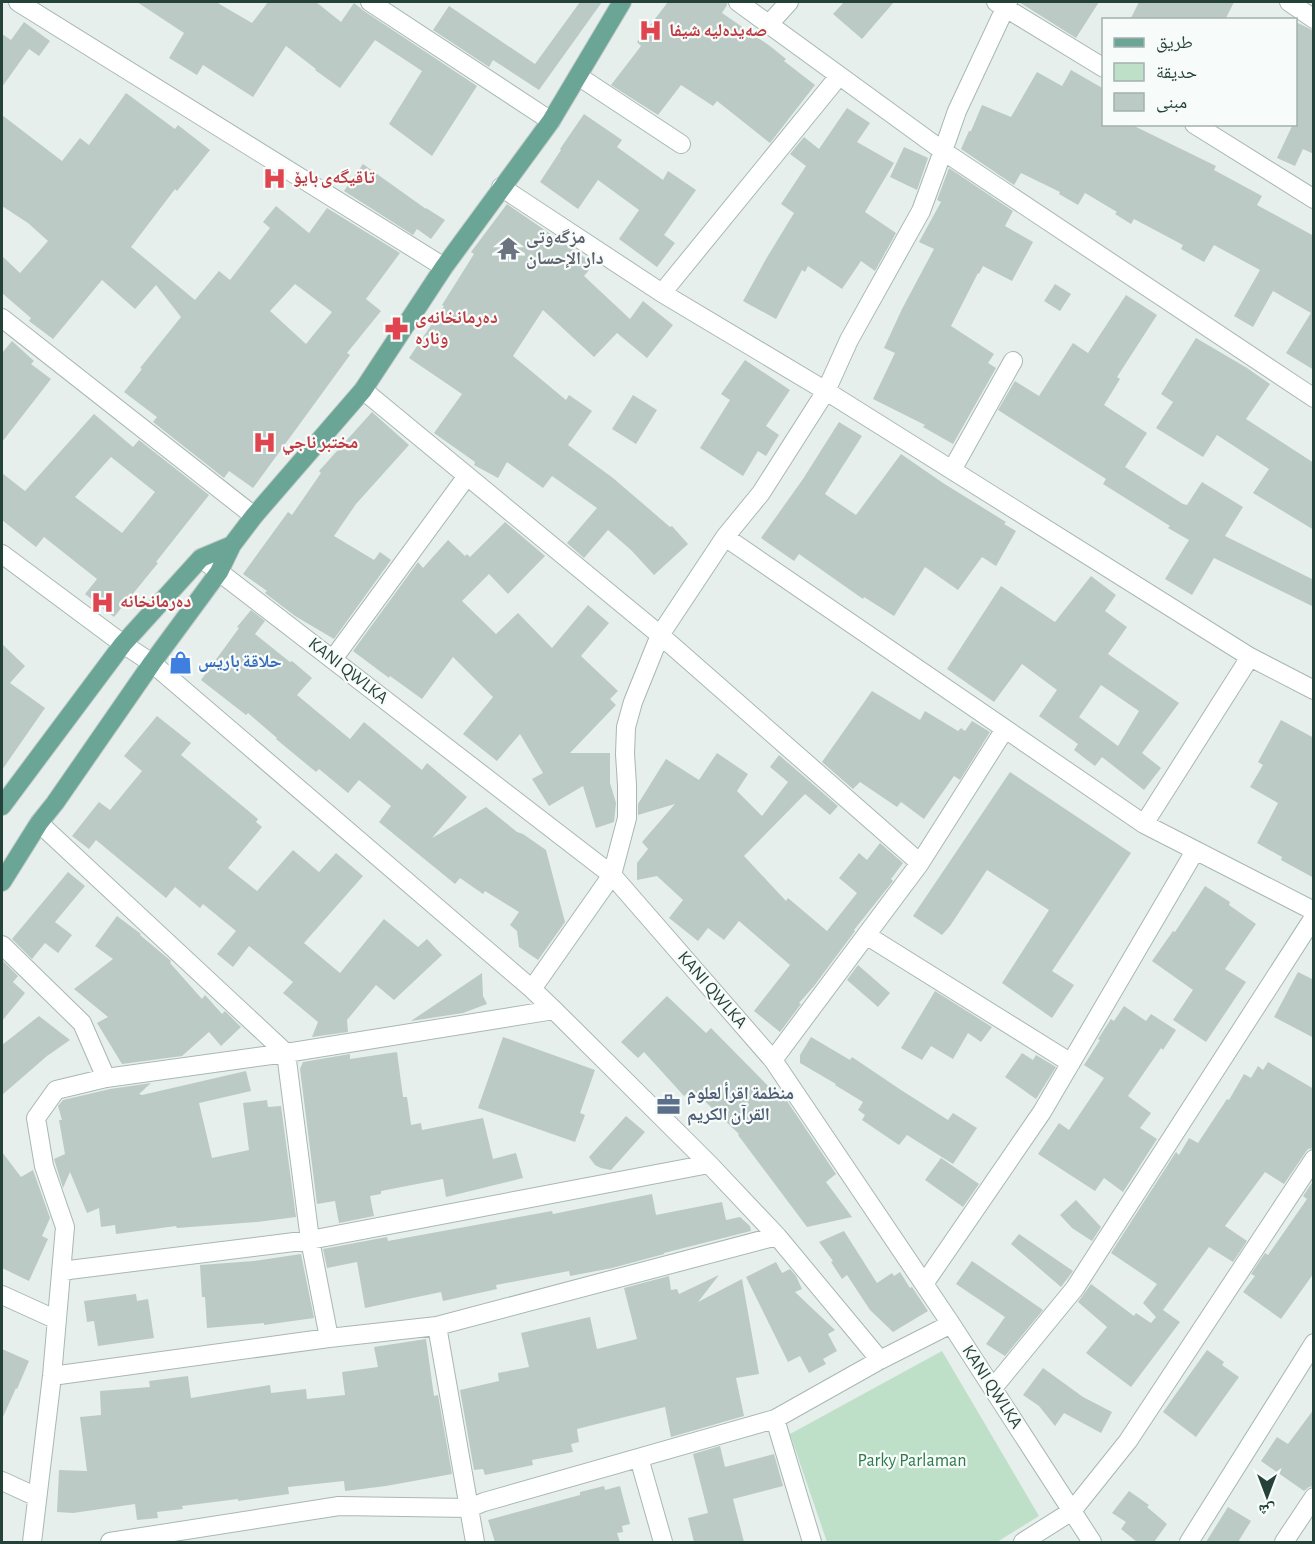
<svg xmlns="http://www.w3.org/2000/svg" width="1315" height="1544" font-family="'Alegreya Sans','Noto Naskh Arabic',sans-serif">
<rect width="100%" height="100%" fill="#e6efeb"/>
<path fill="#bfe0c8" d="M942,1351L1039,1516L997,1542H827L790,1434Z"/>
<path fill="#bbcac4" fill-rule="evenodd" d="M137,2H216L252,23L268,2H316L341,22L354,3L364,11L477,86L432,156L389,124L422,71L375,40L340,88L315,70L316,69L286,46L253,97L203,65L197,75L169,58L184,33Z
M580,2H602L539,90L493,60L489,67L433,30L449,6L535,64Z
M668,2H727V5L722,13L770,46L786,59L784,61L815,85L770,143L717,101L713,106L681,85L658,115L611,85L641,46L637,42Z
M844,2H894L862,39L833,14Z
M1019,2H1099L1076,38Z
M1139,2H1234L1225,20H1130Z
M24,22L50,41L39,56L29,49L2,87V34L11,40Z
M1296,22L1314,31V154L1303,149L1295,166L1277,158L1293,124H1296Z
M1071,70L1104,89V124H1130L1216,166L1214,170L1262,196L1257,205L1314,236V370L1286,353L1311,313L1273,291L1253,327L1234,316L1260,270L1214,245L1204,262L1181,249L1183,245L1134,219L1131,224L1115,214L1117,212L1085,193L1078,205L1059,194L1060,192L1021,173L1014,185L961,149L969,131H971L982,105L1011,117L1037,72L1062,86Z
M126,93L175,129L178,125L210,150L177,191L175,189L131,247L195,300L219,271L230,280L270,228L263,222L276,206L309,233L327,208L400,253L366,299L381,311L347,353L350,355L253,488L229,471L224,478L153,422L157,417L124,392L142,369L140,368L181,317L156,285L135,309L102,280L53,339L29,321L31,318L2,293V256L20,273L48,241L28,223L2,206V115L62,161L80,138L89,145ZM295,284L332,312L306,344L270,311Z
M847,108L870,123L857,142L894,163L865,212L896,233L875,271L861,261L842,289L808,266L805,272L802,270L776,319L743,301L766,259L794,213L781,204L806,166L790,154L804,137L819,149Z
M584,114L622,140L617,147L663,180L668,171L696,190L664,235L675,243L657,267L619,239L639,210L598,180L578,209L540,182L561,150L560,149Z
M904,147L928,158L917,190L890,177Z
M363,164L426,209V208L445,220L431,239L417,229L413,235L344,191Z
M949,168L1013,211L1005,226L1033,242L1012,281L983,266L979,274L978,273L951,326L994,354L988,363L996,368L953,444L923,427L925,425L873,399L895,353L884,348L902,309L934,249L919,242L941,202L937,200Z
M507,204L594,264L584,276L630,319L643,301L673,325L647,358L617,333L594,357L543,310L513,356L566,400L569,395L592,411L568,445L613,478L670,527L672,526L688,544L654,575L631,550L608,530L584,558L567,543L597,508L552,476L543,488L507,462L498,478L474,465L475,462L434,433L462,394L409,358L444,306L442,305L474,254L471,252Z
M1055,284L1071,294L1060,311L1044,301Z
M1126,295L1157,315L1117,377L1120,379L1104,405L1147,433L1125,467L1183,504L1187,505L1202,482L1243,507L1225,536L1314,580V607L1214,558L1192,595L1165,579L1189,540L1168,528L1170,526L1103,484L1106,479L998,410L1015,381L1039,396L1073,343L1088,353Z
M1196,338L1247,368L1270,384L1246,419L1314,463V530L1253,493L1269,469L1217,435L1203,457L1156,428L1173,402L1161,394Z
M12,341L34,361L31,364L51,379L2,442V353Z
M745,360L790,390L766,426L779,435L766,456L758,451L743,476L700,448L730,400L721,394Z
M633,395L657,410L636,444L612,429Z
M372,412L409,445L356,504L334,536L374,560L380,552L391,560L334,639L295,616L265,593L267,591L243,574L288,512L292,515L321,473L319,471Z
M94,414L133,447L139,440L209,495L156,562L158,563L114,617L85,594L97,579L44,537L36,547L2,520V473L25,491ZM111,457L155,492L122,533L75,497Z
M839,422L862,436L825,494L856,515L901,454L943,483L1006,522L1004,524L1016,531L996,566L982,557L958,590L925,567L894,616L864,597L863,599L799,554L794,561L761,538L803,479Z
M505,522L545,556L508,594L489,574L462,601L496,634L518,613L552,648L588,605L609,623L581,656L618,691L610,699L616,705L570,753H610V783L616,803L614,822L596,828L583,786L549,806L532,779L543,773L520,734L497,761L463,734L493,697L453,657L422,699L390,676L389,678L353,651L418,562L423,568L448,540L465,556L467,554L470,557Z
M1091,576L1116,595L1105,611L1127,627L1108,654L1179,703L1142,753L1161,768L1144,790L1102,757L1095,766L1074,750L1078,744L1039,716L1057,690L1022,664L994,702L947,669L1001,586L1055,622ZM1101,685L1139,711L1118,746L1079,717Z
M251,610L265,621L255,634L290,662L292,661L312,678L297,695L350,739L364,722L422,770L427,763L467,797L432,838L486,807L517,832L523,834L546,850L565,922L538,960L519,947L517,931L510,925L519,912L485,891L483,894L460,878L455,884L379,822L391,806L359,780L348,793L319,769L316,772L276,739L277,738L248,713L246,715L201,680L239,628L237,627Z
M2,644L25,666L10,683L45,708L2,770Z
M872,691L920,720L925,711L958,731L961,728L965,731L972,721L990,732L960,780L954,776L924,819L901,802L897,807L860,782L853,789L822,762Z
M157,716L191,743L181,755L258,819L256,822L262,827L228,868L257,891L293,850L319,872L336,853L363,876L304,943L340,973L384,919L418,947L427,939L442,955L394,1000L376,985L347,1020L348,1032L312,1037L318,1022L283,993L293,982L249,946L233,967L217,954L236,931L203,904L200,908L175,887L166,898L96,840L89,849L72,836L99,802L110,810L142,771L124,756Z
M1281,720L1314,738V878L1281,860L1282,857L1257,843L1278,803L1250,787L1263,765L1258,762Z
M717,753L748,774L737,791L762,816L788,782L770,767L779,755L838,806L830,815L805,794L744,856L786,901L788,898L827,931L857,893L839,878L859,853L867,860L880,843L903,863L891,879L893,881L854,930L855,931L814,986L799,1003L801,1004L780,1032L754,1011L790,965L739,921L724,940L708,928L698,941L669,918L683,900L657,876L637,880V863L648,849L642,842L675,804L638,815V804L666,759L699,780Z
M1010,772L1131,853L1052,971L1074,985L1052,1018L1002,983L1049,910L987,870L950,926L942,935L913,916Z
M68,872L85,886L55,922L72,935L58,953L45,943L32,959L12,939Z
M1205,886L1230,902L1229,905L1256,924L1225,969L1246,982L1206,1042L1173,1020L1193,990L1152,961L1173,931L1175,932Z
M117,916L141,934L140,935L171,961L170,963L202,999L205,995L222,1014L225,1011L241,1027L221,1046L209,1032L182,1056L122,1064L97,1023L108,1017L74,989L113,959L95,946Z
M2,960L18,976L13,982L25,993L2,1021Z
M858,965L890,993L878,1007L847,980Z
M1298,972L1314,980V1038L1274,1017Z
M482,973L483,996L487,1004L463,1013L411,1021Z
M935,991L992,1027L981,1042L968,1033L953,1059L931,1046L922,1060L901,1048Z
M667,996L706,1033L711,1028L780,1098L783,1095L836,1174L826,1182L852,1217L807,1227L738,1135L739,1134L692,1089L684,1096L644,1052L638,1058L621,1042Z
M1124,1006L1146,1021L1151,1014L1176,1030L1163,1050L1161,1048L1128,1096L1151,1113L1140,1128L1157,1139L1123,1192L1104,1178L1095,1191L1038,1154L1059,1123L1069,1130L1104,1078L1084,1065L1100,1040L1098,1039L1111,1019L1114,1021Z
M39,1016L70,1040L47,1056L2,1095V1045Z
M503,1037L595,1070L580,1113L585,1115L575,1142L478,1108Z
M811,1037L850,1060L852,1057L901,1090L948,1120L953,1113L977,1128L953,1164L907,1135L899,1145L862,1120L865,1115L858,1110L863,1102L835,1085L836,1084L800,1063V1055Z
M397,1052L403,1097H407L411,1125L421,1123L422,1130L483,1118L493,1159L516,1153L523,1178L446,1197L443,1179L381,1191V1194L370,1196L374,1216L339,1223L335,1201L317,1204L300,1069L303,1062L350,1054V1059Z
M1022,1053L1033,1060L1036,1055L1056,1067L1036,1099L1005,1077Z
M1268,1062L1314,1089V1148L1308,1149L1305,1153L1284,1184L1265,1172L1225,1226L1247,1241L1233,1262L1209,1247L1163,1310L1180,1322L1131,1387L1086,1353L1107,1327L1078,1302L1091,1284L1134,1316L1136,1313L1151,1323L1156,1317L1143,1303L1157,1284L1111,1253L1176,1152L1179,1155L1189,1138L1198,1143L1227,1099L1229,1100L1244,1074L1251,1078L1258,1066L1263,1070Z
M246,1071L251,1091L199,1103L212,1158L249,1150L243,1103L267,1100L268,1107L281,1106L296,1217L257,1222L177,1228L176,1226L116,1234L115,1225L101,1227L99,1208L87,1213L70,1172L63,1188L54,1159L65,1154L59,1120H62L58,1106L63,1100L110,1089L151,1083L139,1094L142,1095Z
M626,1116L645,1132L611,1170L601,1168L595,1165L589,1157Z
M2,1152L21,1177L33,1170L50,1218L42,1236L48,1239L29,1281L2,1268Z
M941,1158L979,1184L963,1207L925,1180Z
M1314,1180V1273L1281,1319L1243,1292L1255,1276L1251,1274L1265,1253L1268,1255L1307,1199L1303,1196Z
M652,1194L656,1215L722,1202L726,1220L740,1217L750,1226L751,1231L664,1253V1254L612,1268L570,1276L569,1271L496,1285L497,1289L443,1301L441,1292L365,1308L357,1262L327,1268L323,1249L387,1237L388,1241L552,1211L553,1214Z
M1076,1200L1101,1227L1092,1241L1072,1228L1060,1215Z
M844,1231L877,1283L892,1273L894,1276L900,1272L910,1288L912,1287L928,1311L893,1332L870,1310L847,1275L842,1279L831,1262L833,1261L819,1242Z
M1019,1234L1073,1271L1061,1287L1011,1244Z
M301,1254L314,1318L264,1325V1323L207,1328L205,1297H202L200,1265L254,1261Z
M972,1261L1043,1310L1005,1356L986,1344L1005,1317L956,1284Z
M776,1262L782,1273L790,1269L796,1276L802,1289L795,1292L835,1330L828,1334L837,1351L823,1359L826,1364L809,1373L800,1356L788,1362L746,1277Z
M719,1275L698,1302L742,1279L759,1374L736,1378L744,1416L671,1437L665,1407L577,1429L579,1442L571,1444L573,1452L532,1460L533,1465L485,1475L483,1469L474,1470L460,1390L499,1381L498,1373L529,1367L521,1333L590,1317L597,1349L637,1339L624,1288L669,1276L671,1290L677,1289L679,1294Z
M136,1294L137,1301L148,1299L154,1338L98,1346L94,1321L87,1322L84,1301Z
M426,1339L434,1396L438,1395L452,1474L386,1486L345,1491L344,1481L288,1487L289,1494L238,1501V1499L182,1506L183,1509L157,1512L158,1518L137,1520L135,1504L73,1513L57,1512L59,1470L87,1471L80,1417L101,1415L100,1391L150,1387L149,1381L188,1376L191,1398L270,1385L271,1393L306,1389L307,1399L345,1395L342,1372L378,1367L374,1347Z
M2,1349L29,1361L17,1389L16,1388L2,1419Z
M1207,1350L1224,1362L1222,1365L1239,1377L1196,1437L1163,1412Z
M1043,1368L1083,1397L1112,1412L1101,1433L1064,1413L1055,1426L1039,1406L1023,1395Z
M1314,1409V1486L1309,1487L1304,1491L1261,1461L1277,1437L1288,1444Z
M720,1446L725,1467L774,1454L783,1486L733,1499L744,1542H694L688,1518L708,1513L693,1454Z
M604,1486L605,1490L620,1486L630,1524L622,1526L623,1532L617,1533L620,1542H495L488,1520L580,1495V1492Z
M1129,1491L1149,1505L1147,1507L1167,1524L1154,1542H1137L1121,1529L1126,1522L1112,1513Z
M1228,1507L1251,1521L1238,1542H1206Z"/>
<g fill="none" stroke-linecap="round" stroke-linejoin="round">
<defs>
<path id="minor" d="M18,2L444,267
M370,2L551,121
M738,2L943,151L1314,398
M996,2L1104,68
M1289,2L1314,19
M769,24L789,2
M578,76L681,144
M1194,124L1314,199
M501,187L662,293L826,391L1250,657L1314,690
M662,293L839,76
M2,318L254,516
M363,390L660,635L920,863
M952,470L1013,361
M725,537L1144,824L1314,911
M2,554L123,644L152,663L532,989L554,1010L709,1164L777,1236L880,1360
M201,558L612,875L773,1060L951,1324L1092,1542
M333,659L467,476
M39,823L286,1053L310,1240L329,1338
M1144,824L1250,657
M866,935L1071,1063
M2,945L82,1023L106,1078
M532,989L612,875L627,818V785L625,754L626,727L633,702L660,635L725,537L761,493L826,391L849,340L921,211L943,151L957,111L1008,2
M773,1060L920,863L1005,729
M61,1271L310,1240L709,1164
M924,1284L1042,1112L1195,851
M2,1295L57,1320
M437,1326L475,1542
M52,1376L329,1338L437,1326L777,1236
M993,1388L1075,1288L1314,917
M775,1419L812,1542
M639,1458L663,1542
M2,1481L37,1497
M32,1542L52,1376L65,1227L44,1166L36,1118L56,1090L106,1078L286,1053L554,1010
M110,1542L339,1506L469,1508L484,1502L775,1419L880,1360L951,1324
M1023,1542L1072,1511L1128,1441L1314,1159
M1189,1542L1314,1343
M1284,1542L1314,1497"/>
<path id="major" d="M2,806L123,644L201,558L232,545
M2,882L39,823L55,803L152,663L219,572L232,545L254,516L363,390L444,267L551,121L622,2"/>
</defs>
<use href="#minor" stroke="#a8b8b2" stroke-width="20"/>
<use href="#major" stroke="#c2cac8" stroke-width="20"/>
<use href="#minor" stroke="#fff" stroke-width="18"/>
<use href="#major" stroke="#6aa596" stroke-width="18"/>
</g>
<defs>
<symbol id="hospital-bare" viewBox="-9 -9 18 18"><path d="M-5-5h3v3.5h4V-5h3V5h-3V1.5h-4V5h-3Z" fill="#e0444e" stroke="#f7fbf9" stroke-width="2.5" paint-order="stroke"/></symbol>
<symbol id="temple-bare" viewBox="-9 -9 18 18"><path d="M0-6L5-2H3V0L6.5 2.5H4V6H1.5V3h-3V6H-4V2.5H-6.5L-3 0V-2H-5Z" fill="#6b7280" stroke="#f7fbf9" stroke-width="2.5" paint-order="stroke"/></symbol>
<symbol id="pharmacy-bare" viewBox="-9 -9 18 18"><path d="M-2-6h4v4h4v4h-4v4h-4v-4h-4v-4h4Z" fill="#e0444e" stroke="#f7fbf9" stroke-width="2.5" paint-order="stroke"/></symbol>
<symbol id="shop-bare" viewBox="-9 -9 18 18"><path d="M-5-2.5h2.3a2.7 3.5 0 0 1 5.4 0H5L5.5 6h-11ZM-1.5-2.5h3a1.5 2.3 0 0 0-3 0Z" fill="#3f7fe0" stroke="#f7fbf9" stroke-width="2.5" paint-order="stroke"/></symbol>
<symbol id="office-bare" viewBox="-9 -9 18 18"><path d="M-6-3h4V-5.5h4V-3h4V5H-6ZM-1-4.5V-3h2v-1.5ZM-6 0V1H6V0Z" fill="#5c6f8a" stroke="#f7fbf9" stroke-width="2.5" paint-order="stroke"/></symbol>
</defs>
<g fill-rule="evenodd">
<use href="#hospital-bare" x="634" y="14" width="33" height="33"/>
<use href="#hospital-bare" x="258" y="162" width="33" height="33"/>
<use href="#temple-bare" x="492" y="232" width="33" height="33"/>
<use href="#pharmacy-bare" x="380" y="312" width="33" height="33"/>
<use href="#hospital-bare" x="248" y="426" width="33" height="33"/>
<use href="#hospital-bare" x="86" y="586" width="33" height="33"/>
<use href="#shop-bare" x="164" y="646" width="33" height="33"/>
<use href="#office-bare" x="652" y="1088" width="33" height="33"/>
</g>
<g text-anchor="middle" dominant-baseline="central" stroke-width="4.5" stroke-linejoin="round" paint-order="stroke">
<g font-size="18" font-weight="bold" fill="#be3a42" stroke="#f7fbf9" text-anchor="start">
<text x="669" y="31">صەیدەلیە شیفا</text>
<text x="293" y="178">تاقیگەی بایۆ</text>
<text x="415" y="318">دەرمانخانەی<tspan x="415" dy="21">ونارە</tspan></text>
<text x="282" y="443">مختبر ناجي</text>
<text x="120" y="602">دەرمانخانە</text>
</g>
<g font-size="18" font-weight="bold" fill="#5b616d" stroke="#f7fbf9" text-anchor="start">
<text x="526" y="238">مزگەوتی<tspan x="526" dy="21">دار الإحسان</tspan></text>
</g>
<g font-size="18" font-weight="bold" fill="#366cbe" stroke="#f7fbf9" text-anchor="start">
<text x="198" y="662">حلاقة باریس</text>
</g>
<g font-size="18" fill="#24423a" stroke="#f7fbf9">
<text transform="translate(348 671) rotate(38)">KANI QWLKA</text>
<text transform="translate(712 990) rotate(49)">KANI QWLKA</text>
<text transform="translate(992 1387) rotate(57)">KANI QWLKA</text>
</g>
<g font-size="18" font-weight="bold" fill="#4e5e75" stroke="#f7fbf9" text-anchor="start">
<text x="687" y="1094">منظمة اقرأ لعلوم<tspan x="687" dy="21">القرآن الكريم</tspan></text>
</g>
<g font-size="18" fill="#2d7a4b" stroke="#f7fbf9">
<text x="912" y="1461">Parky Parlaman</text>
</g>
</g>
<rect width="1315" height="1544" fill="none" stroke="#24423a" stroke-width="6"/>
<rect x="1102" y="18" width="195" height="108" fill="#f7fbf9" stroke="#a3b1ad" stroke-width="1.5"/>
<rect x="1114" y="38" width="30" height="9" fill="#6aa596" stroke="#a3b1ad" stroke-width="1.5"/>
<text x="1156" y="48" font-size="18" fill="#24423a">طريق</text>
<rect x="1114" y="63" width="30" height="18" fill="#bfe0c8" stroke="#a3b1ad" stroke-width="1.5"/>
<text x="1156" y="78" font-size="18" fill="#24423a">حديقة</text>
<rect x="1114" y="93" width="30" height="18" fill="#bbcac4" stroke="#a3b1ad" stroke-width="1.5"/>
<text x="1156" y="108" font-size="18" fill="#24423a">مبنى</text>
<g transform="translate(1267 1496) rotate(180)" stroke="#f7fbf9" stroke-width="4.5" paint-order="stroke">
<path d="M0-4.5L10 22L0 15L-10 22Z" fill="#24423a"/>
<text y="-9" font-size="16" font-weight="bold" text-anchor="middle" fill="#24423a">ش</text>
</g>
</svg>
